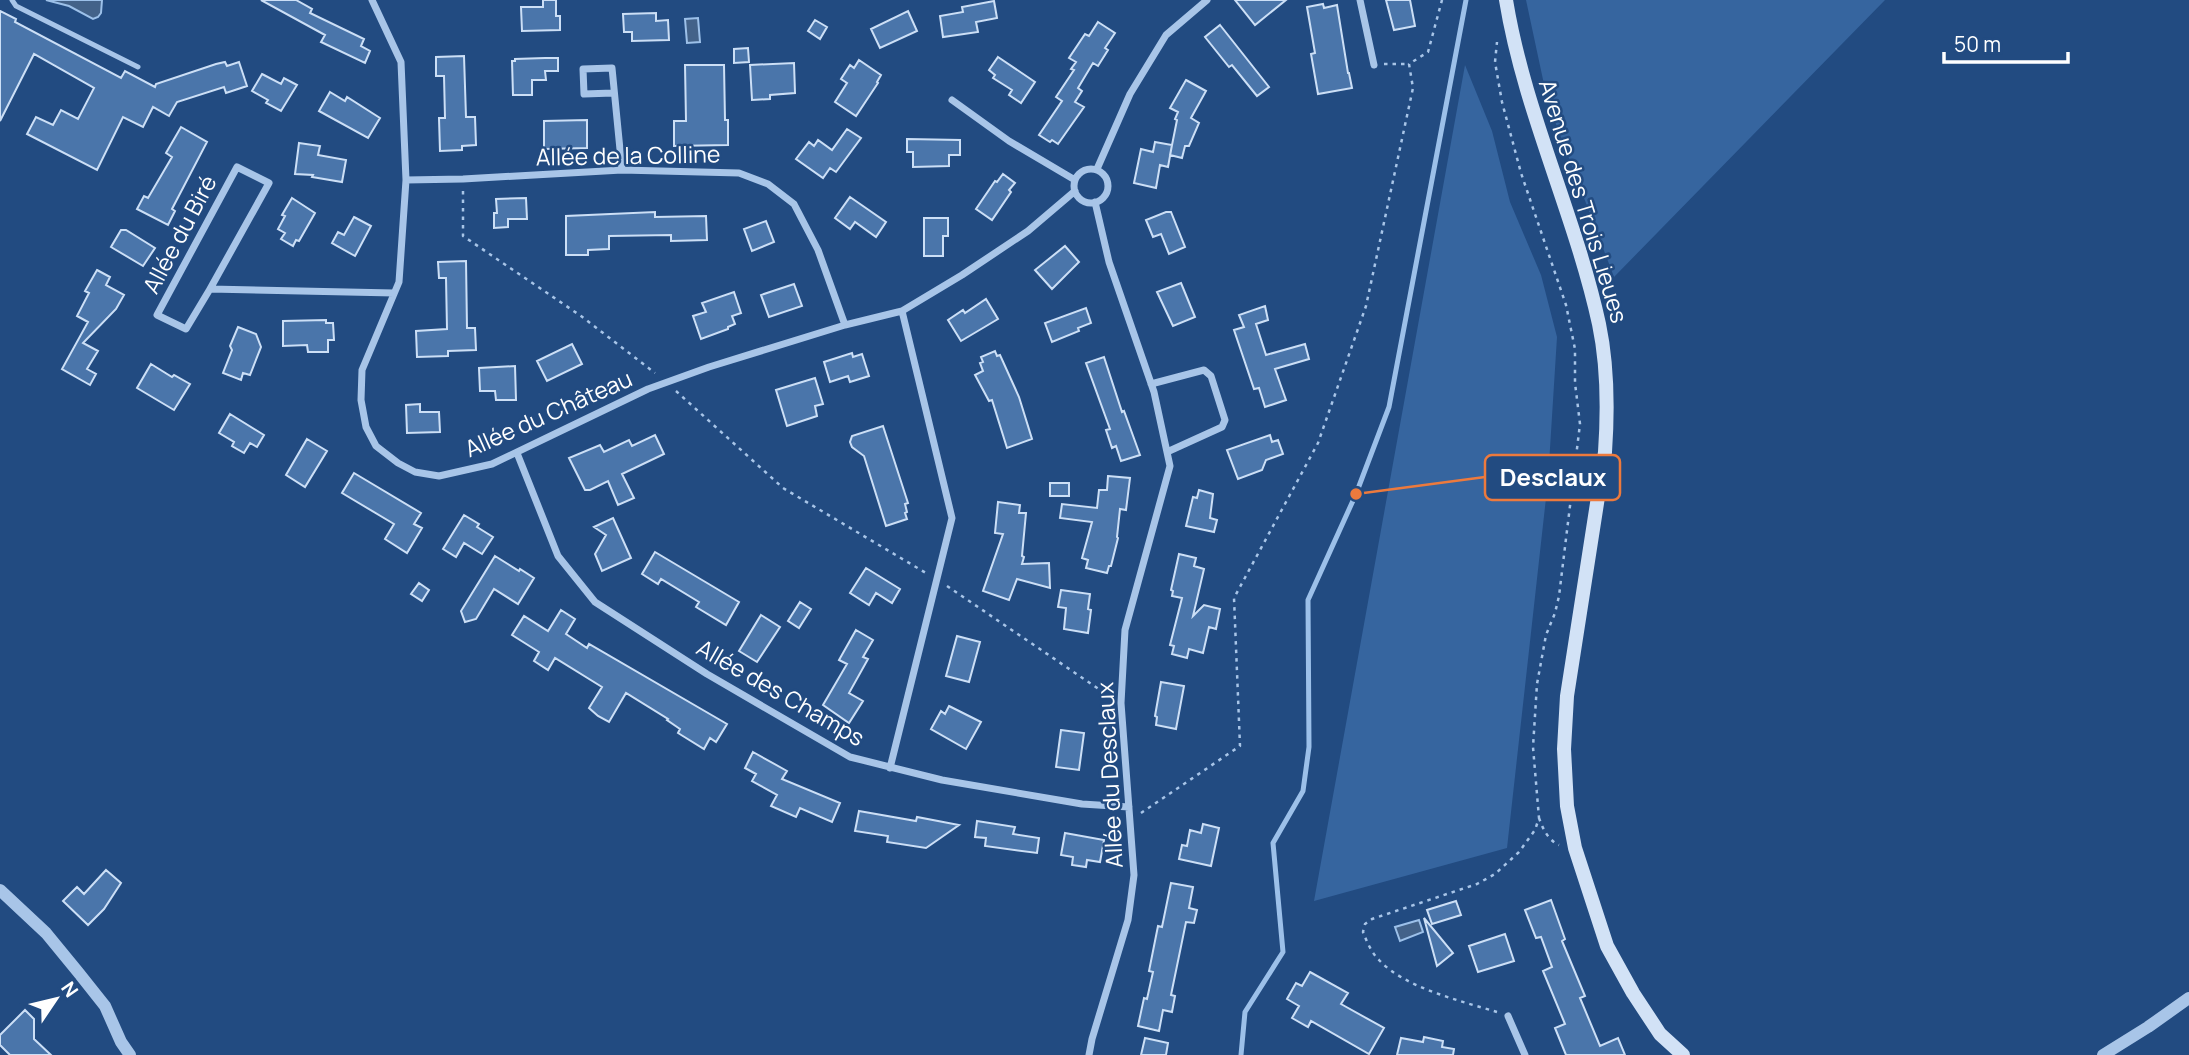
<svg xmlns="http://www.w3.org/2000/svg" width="2189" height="1055" font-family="Manrope,sans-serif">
<rect width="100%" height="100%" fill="#224b81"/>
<path fill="#36659f" d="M1526,0H1885L1614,277L1548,103Z
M1465,65L1492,131L1510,202L1541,275L1557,337L1548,480L1507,848L1314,901Z"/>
<path fill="#436289" stroke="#9cc0e9" stroke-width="2" d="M46,0H102L101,13L98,17L93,19L69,6Z
M698,18L700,42L687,43L685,19Z
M1419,920L1423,932L1400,941L1395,927Z"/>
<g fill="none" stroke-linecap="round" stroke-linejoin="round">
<path stroke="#9cc0e9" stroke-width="5" d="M1241,1055L1245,1012L1283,952L1273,843L1303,791L1309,747L1308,600L1356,494L1389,407L1466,0"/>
</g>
<path fill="#4a75aa" stroke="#ccdff6" stroke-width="2" d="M261,0H296L312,9L310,13L364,39L361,46L370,51L365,63L321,42L325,35Z
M543,0H556V16H560V30L522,31L521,7H543Z
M1235,0H1286L1255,25Z
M1386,0H1410L1415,26L1394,30Z
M994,1L997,18L976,22L978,32L943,37L940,16L963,12L962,7Z
M1323,4L1324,8L1337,5L1348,73H1349L1352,88L1318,94L1311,54L1315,53L1307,7Z
M0,11L16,19L15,22L121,78L125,71L155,87L156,84L216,64L225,62L227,66L239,62L247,86L226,93L224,87L177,102L169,116L153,107L143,127L123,117L97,170L27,134L36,117L53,125L61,110L78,119L94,88L34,54L0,121Z
M908,11L917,31L880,48L871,29Z
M656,13V21L668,20L669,40L632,41V32H624L623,14Z
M815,20L827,27L820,39L808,31Z
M1098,22L1115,33L1105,48L1108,50L1098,66L1093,63L1078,88L1082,91L1075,102L1084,107L1058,144L1052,140L1050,142L1039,135L1062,101L1056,97L1074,70L1071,69L1076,62L1069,58L1085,34L1089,36Z
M1220,25L1269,87L1257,96L1232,65L1229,67L1205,37Z
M748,48L749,62L734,63V49Z
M464,56L466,117H475L476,145L462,146V150L440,151L439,118H445L444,76H436V57Z
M998,57L1035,82L1021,103L1009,95L1012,90L993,78L995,75L989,70Z
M545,58H558V71H545L546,80H532V95H513L512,61H515V59Z
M859,60L881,75L877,82L878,83L856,116L835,102L847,83L841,79L850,65L854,68Z
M794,63L795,93L770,95V99L752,100L750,65Z
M685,65H724L725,120H728V145L674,146V121H686Z
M262,74L281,84L284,78L297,85L281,111L266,103L268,100L252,91Z
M1186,80L1206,91L1191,118L1199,123L1189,146H1185L1182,158L1170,155L1177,120L1175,119L1178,112L1170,108Z
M330,92L345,101L347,97L380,118L368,138L319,111Z
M587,120V148L544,149V121Z
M181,127L207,142L172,209L175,211L168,225L137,209L144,196L148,198L172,157L166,153Z
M847,129L861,138L836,172L830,168L823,178L796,159L809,142L814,146L818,140L832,150Z
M907,139L960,140V155H949V166L913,167V152H907Z
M1155,142L1172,145L1168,167L1160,165L1156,188L1134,183L1141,149L1153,152Z
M299,143L320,146L318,155L346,160L342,182L312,177L313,175L295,174Z
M1003,174L1015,183L1009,190L1011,192L992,220L976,209L995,181L997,182Z
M850,197L886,222L876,237L855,222L850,229L835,218Z
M292,198L315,213L299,241L296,240L293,246L281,239L285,233L278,229L285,216L282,215Z
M526,198L527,219H508V227L494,228V213H497L496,199Z
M655,212V217L706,216L707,240L671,241V235L609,236V249L588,250V255H566V216Z
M1166,212H1171L1185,247L1169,254L1161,234L1153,237L1146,220Z
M354,217L371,226L355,256L332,243L338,232L344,235Z
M924,218H948V236H943V256H924Z
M766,221L774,242L752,251L744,229Z
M121,230H126L155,248L143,266L111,247Z
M1065,246L1079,262L1052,289L1035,270Z
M466,261L467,328H475L476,350L448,351V356L417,357L416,331L447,329L446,278H439L438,262Z
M97,270L110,277L106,285L124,295L116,309L83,343L98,351L87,369L96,374L90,385L62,369L88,322L77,316L89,293L85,291Z
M1181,283L1195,317L1173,326L1157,292Z
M794,284L802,306L769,317L761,295Z
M734,292L741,313L732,316L735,324L728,327V329L701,339L693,316L706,312L702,303Z
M986,299L998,319L961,341L948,320L963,310L965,313Z
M1265,306L1268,320L1256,324L1266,355L1305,344L1309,359L1275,369L1286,400L1265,407L1259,388L1254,389L1234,330L1244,327L1239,315Z
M1086,308L1091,323L1078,328L1079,331L1052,342L1045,323Z
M326,320V323H333L334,340H328V352H308L307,345L283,346V321Z
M238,327L256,334L261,347L250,375L243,373L241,380L223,373L232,350L230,346Z
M572,344L582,364L547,381L537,361Z
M995,351L997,356L1000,355L1019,397L1032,439L1007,448L992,400L989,401L975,375L983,371L980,363L983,362L981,357Z
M852,353L853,357L862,354L869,376L850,382L848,376L830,382L824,362Z
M1104,357L1122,412L1124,411L1140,455L1121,461L1116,446L1112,448L1106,430L1110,429L1086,363Z
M151,364L172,377L174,375L190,384L174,410L137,388Z
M515,366L516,400H496L495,391H480L479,368Z
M815,378L823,404L815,406L817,416L787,426L776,390Z
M420,404V412H439L440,432L407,433L406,405Z
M230,414L264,435L257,447L250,443L244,453L232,446L234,442L219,433Z
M883,426L908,503L905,504L907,512L905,513L907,519L886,526L864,456L852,447L850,442L852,436Z
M655,435L664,454L622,474L634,498L618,505L608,481L590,490H585L569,458L600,445L604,452L629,440L632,446Z
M1270,435L1272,442L1278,440L1283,454L1266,460L1262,470L1238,479L1227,450Z
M307,439L327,451L305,487L286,475Z
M354,473L421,513L414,524L422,528L407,553L385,539L394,524L342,493Z
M1108,476L1130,478L1126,510L1120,509L1117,537L1118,538L1111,566H1109L1107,573L1086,568L1088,560L1082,558L1092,522L1060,518L1062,504L1097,508L1099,490H1107Z
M1050,483H1069V496H1050Z
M1199,490L1213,494L1210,518L1217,520L1214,532L1186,526L1193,497L1197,498Z
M998,502L1020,505L1019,513H1026L1022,556L1024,557L1022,564L1049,563L1050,588L1017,579L1009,600L983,591L1003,534L995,533Z
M464,515L479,524L477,527L493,537L482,554L464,543L456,557L443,549Z
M613,518L631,558L602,571L595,554L606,535L594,527Z
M655,552L739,602L726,625L696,607L699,602L661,579L658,584L642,574Z
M1179,554L1196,558L1194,566L1204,569L1193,616L1204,605L1220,609L1216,629L1209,627L1203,653L1189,649L1187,658L1172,654L1174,646L1170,645L1182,598L1172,596L1173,591L1171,590Z
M495,556L519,571L520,569L534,578L518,604L494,589L476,619L465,622L461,611Z
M866,568L900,589L892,603L876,593L869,605L850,593Z
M419,583L429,590L422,601L411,594Z
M1061,590L1090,594L1088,609L1091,610L1088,633L1064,629L1066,608L1058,607Z
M800,602L811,609L799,628L788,621Z
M561,610L575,619L566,634L587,648L589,644L727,724L716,742L710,738L704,749L678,733L680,729L667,720L668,719L626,693L609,722L598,716L589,708L602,687L555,658L548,670L534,661L539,652L512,635L524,616L548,631Z
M761,615L780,627L757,662L739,651Z
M856,630L873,640L863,657L868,659L849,693L863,701L849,723L823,705L847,664L839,660Z
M957,636L980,642L969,682L946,676Z
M1161,682L1184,686L1176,729L1156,725L1157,717L1155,716Z
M949,706L981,722L966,749L931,729L941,711L945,714Z
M1061,730L1084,733L1079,770L1056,767Z
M753,752L787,771L782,779L840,803L832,822L800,808L796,817L771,806L777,795L752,781L756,774L745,768Z
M859,811L916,821L917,817L959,825L926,848L887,842L888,836L855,831Z
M977,821L1015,827L1013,834L1039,838L1037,853L985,846L986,838L975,837Z
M1203,824L1219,828L1211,866L1179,859L1182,845L1187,846L1190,830L1201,833Z
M1065,833L1104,840L1100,862L1087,860L1086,867L1072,865L1073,857L1061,855Z
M106,870L121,883L104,909L88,925L63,901L77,887L84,894Z
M1171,883L1193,887L1189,908L1197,910L1194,923L1186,922L1171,995L1175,996L1172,1012L1163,1010L1159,1031L1138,1026L1144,998L1147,999L1153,972L1149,971L1158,926L1162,927Z
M1551,900L1565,939L1562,941L1585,996L1580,998L1600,1046L1618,1038L1625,1055H1566L1555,1028L1565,1024L1543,971L1552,967L1541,937L1536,938L1525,910Z
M1456,901L1461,915L1432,924L1427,910Z
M1424,918L1453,953L1437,966Z
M1505,934L1514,961L1478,972L1469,946Z
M1310,972L1348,993L1341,1004L1384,1028L1369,1054L1311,1021L1308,1027L1292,1018L1299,1006L1287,999L1296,983L1302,986Z
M25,1010L34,1019V1039L51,1055H10L0,1045V1035Z
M1424,1037L1443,1041L1442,1047L1454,1049L1453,1055H1397L1401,1038L1423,1042Z
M1145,1038L1168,1043L1166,1055H1141Z"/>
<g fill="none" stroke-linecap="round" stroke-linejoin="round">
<path stroke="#a8c5e8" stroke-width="2.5" stroke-dasharray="3.5 5" stroke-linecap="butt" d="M1384,64H1409
M463,191V236L581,316L655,373
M676,391L783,488L926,573
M947,586L1109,696
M1141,813L1240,746L1234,598L1318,443L1366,306L1413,88L1409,64L1428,52L1442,0
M1539,818C1543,829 1548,840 1559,845
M1497,1012C1461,1001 1405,988 1379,960C1371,952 1367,942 1363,932L1365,924L1372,919L1477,884L1495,874L1519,852L1535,830L1539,818L1533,747L1537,684L1546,635L1555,613L1559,596L1580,424L1575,383V349L1566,305L1521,173L1502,102L1495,62L1497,42"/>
<path stroke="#a8c5e8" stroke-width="5" d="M12,0L16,6L138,67"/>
<path stroke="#a8c5e8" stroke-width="7" d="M372,0L401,62L406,180L399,282L362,370L361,400L366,427L376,446L398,463L415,472L439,476L492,464L648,389L709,367L845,325L902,311L962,275L1028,231L1075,191
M1360,0L1374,65
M613,93L584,94L583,69L612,68L622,170
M952,100L1009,141L1075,180
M1074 186a17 17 0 1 1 34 0a17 17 0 1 1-34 0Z
M1097,169L1130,94L1166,35L1207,0
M406,180L463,179L622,170L739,173L768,184L794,204L818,250L845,325
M210,289L186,329L157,315L237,167L269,183L210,289L394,293
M1151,384L1204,370L1211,376L1225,420L1222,427L1167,452
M517,453L558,556L595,602L707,674L850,757L942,780L1082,804L1129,807
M890,768L952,518L902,311
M1508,1016L1525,1055
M1089,1055L1092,1039L1128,920L1134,875L1121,703L1125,630L1170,466L1154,392L1109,262L1095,202"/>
<path stroke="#a8c5e8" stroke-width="12" d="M0,890L46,933L78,972L105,1006L121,1042L130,1055
M2103,1055L2148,1027L2189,998"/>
<path stroke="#d2e2f6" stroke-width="14" d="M1506,0C1524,111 1575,214 1599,324C1608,367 1608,409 1605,452L1567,696L1564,749L1567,806L1575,848L1607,946L1633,993L1660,1034L1683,1055"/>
</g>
<g text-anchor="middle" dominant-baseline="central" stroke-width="5" stroke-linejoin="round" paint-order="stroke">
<g font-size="23" fill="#fff" stroke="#224b81">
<text transform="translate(628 155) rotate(-1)">Allée de la Colline</text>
<text transform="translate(1584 201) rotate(73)">Avenue des Trois Lieues</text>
<text transform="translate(179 234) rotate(-62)">Allée du Biré</text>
<text transform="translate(548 413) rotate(-24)">Allée du Château</text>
<text transform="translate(781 692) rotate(30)">Allée des Champs</text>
<text transform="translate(1109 775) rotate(-93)">Allée du Desclaux</text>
</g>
</g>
<path fill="none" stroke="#ed7a3d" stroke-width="2.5" d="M1356 494L1485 477"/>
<circle fill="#ed7a3d" stroke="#224b81" stroke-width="2.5" cx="1356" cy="494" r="7"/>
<rect fill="#224b81" stroke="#ed7a3d" stroke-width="2.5" x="1485" y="455" width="135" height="45" rx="7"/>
<g font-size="24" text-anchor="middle" font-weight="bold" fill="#fff">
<text x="1553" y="486">Desclaux</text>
</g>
<g transform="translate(56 999) rotate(55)" stroke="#224b81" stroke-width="5" paint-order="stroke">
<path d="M0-5L12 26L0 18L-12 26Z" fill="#ffffff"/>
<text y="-10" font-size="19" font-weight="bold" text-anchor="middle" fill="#ffffff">N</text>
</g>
<path d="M1944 52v10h124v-10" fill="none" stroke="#ffffff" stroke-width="3.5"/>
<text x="1954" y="52" font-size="21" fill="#ffffff" stroke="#224b81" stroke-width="5" paint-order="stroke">50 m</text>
</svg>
